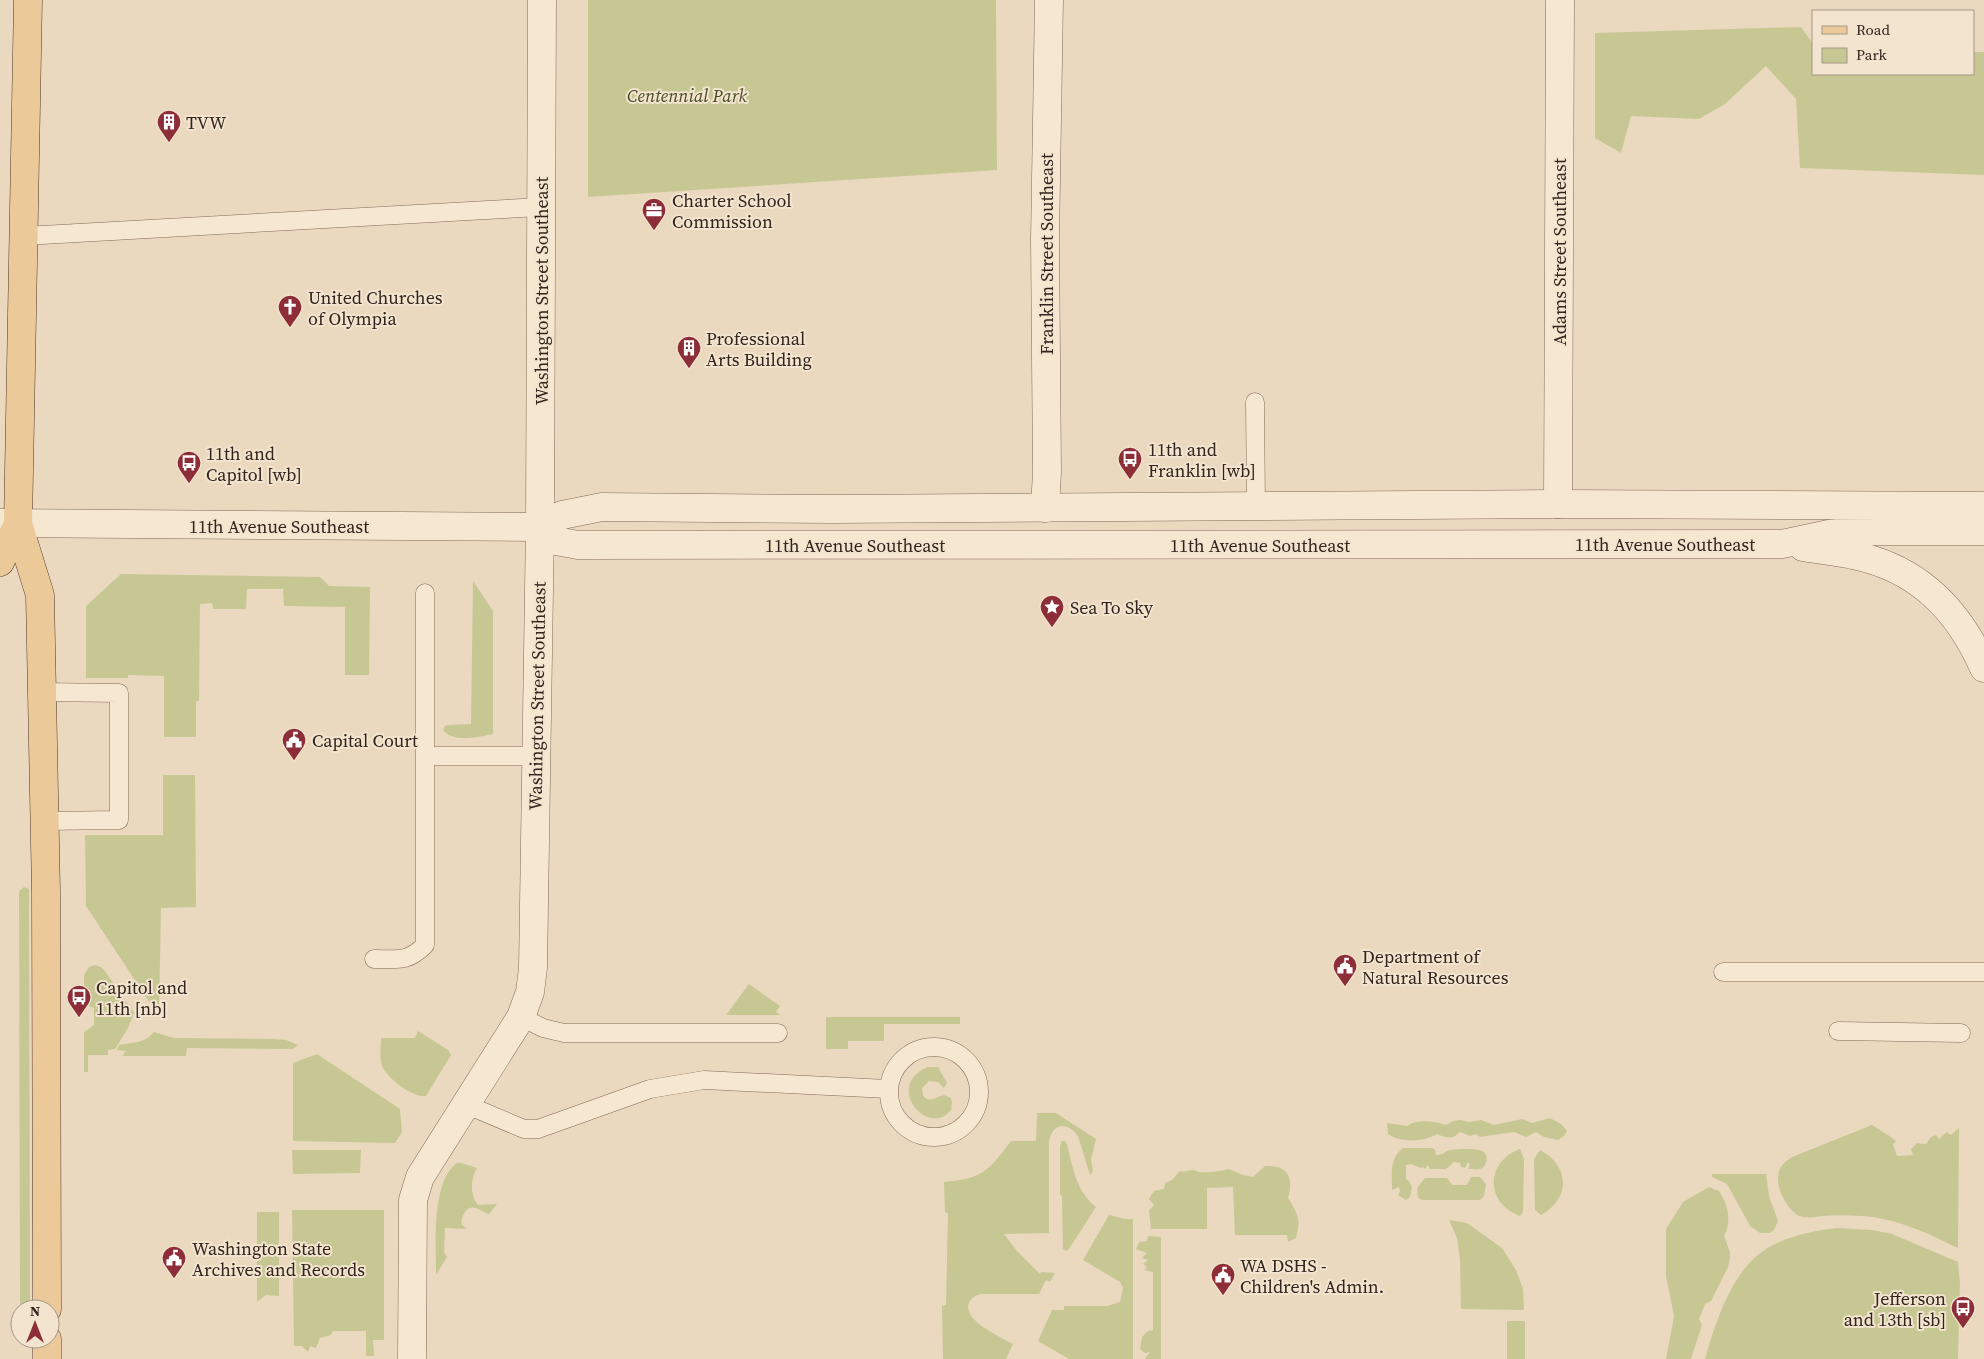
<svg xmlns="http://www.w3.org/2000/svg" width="1984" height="1359" font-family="'Source Serif 4',serif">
<rect width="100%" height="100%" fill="#ead9bf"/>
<path fill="#c7c794" d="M588,0H996L997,170L588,197Z
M1801,27L1813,44V74H1973V52H1984V175L1800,168L1796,99L1766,66L1725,104L1699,119L1631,116L1621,153L1595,138V33Z
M121,574L320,577L329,586L370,587L369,675H345V607L284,606L283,589H247L246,609H213L212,603L200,604L199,701H196V737H164V676L128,675V678H86V606Z
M473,581L493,611V734C480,737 452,743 443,730L445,726L448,725L471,724Z
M163,775H195L196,907L161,908L159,1012L150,1003L86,906L85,835H163Z
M24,887L29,889L30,1309H20L19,891Z
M95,965L101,967L105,971L134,1013L128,1028L115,1049L108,1050V1055H88V1072H84V1032L94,1025V1008L84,1004V975L89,967Z
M749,984L780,1006L776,1012L781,1015H726Z
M826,1017H960V1024H884V1041H848V1049H826Z
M418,1031L448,1050L451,1055L426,1096C412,1098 387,1078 382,1066C379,1057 381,1047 381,1038H415Z
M154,1032L174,1038L273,1039L286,1040L298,1045L293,1049L187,1048L186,1056H122L126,1051L117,1050L119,1045C133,1042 144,1044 154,1032Z
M317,1054L400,1109L402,1132L395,1143L293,1141V1063Z
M928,1067H938L947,1083L944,1088L938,1082L929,1081L922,1088C923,1106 934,1098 944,1095L951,1098L952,1102L951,1110C928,1139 883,1085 928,1067Z
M1037,1113H1056L1096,1139L1091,1159L1093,1172L1090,1175L1078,1136C1068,1122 1053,1122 1049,1141V1233L1004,1234L1017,1251L1040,1274L1041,1272L1055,1273L1050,1282L1046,1280L1039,1294H982C976,1295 972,1297 969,1303C962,1320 1001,1337 1013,1344L1006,1359H943L942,1306L946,1305L948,1213L945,1212L944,1182C983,1179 989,1170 1011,1141H1036Z
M1550,1118L1561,1124L1567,1131L1564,1136L1558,1140L1544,1137L1536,1132L1526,1137L1514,1132L1480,1137L1476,1134L1470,1136L1460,1132C1452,1140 1447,1138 1437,1134C1424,1142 1400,1143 1388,1134L1387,1123L1407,1126C1417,1119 1435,1121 1446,1125L1453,1121L1460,1120L1469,1122L1481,1120L1494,1125L1522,1119L1532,1123Z
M1872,1125L1891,1137L1896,1141L1893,1144L1897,1156L1913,1155L1911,1149L1917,1143L1926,1144L1931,1137L1936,1135L1939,1139L1947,1132L1951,1135L1959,1128L1958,1248C1927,1233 1896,1218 1861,1216C1848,1215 1835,1215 1822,1216C1814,1217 1808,1219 1800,1216C1787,1211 1774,1185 1779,1171C1782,1164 1786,1161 1792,1157Z
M1062,1141H1065L1067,1144C1073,1168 1076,1191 1096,1207L1069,1249L1066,1251L1063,1249L1062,1196L1060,1195V1146Z
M1403,1148H1432L1435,1150L1436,1155C1445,1155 1444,1151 1450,1150C1458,1149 1474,1148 1482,1151C1489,1154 1488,1166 1480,1169C1477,1170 1471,1169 1468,1169L1470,1164L1468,1162L1465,1168L1461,1167L1460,1163L1454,1162L1446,1169H1430L1428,1165L1425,1169L1423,1167L1421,1168L1411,1164L1406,1165V1179L1409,1181L1412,1187L1410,1197L1406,1200L1398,1195L1400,1191L1399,1187L1392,1190C1392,1173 1389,1159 1403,1148Z
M1520,1149L1524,1159L1523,1212L1520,1216C1485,1203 1485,1162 1520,1149Z
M292,1150H361L360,1173L293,1174Z
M1540,1150C1570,1166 1571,1199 1541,1215L1535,1210L1534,1159Z
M457,1163H461L477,1168C470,1179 470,1195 478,1205L497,1204L489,1214C480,1211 472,1202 465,1212C462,1217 461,1220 462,1225L467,1229L445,1228L444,1252L447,1257L436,1275C436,1247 431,1181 457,1163Z
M1265,1166C1288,1165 1294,1177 1288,1198C1298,1214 1301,1219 1296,1238L1288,1242L1287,1235H1235L1233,1187L1207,1188V1229H1151L1149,1210L1154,1205L1149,1199L1154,1191L1164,1189L1165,1183L1172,1180L1180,1171C1185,1173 1187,1170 1192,1170C1195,1170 1198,1172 1200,1172C1207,1173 1222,1171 1229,1169L1243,1175L1253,1177Z
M1712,1174H1766L1769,1196L1778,1221L1774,1230L1770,1233H1760L1750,1226L1727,1184L1712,1177Z
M1471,1177H1480L1486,1184L1484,1196L1480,1200H1423L1418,1198L1417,1188L1425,1178H1447L1452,1185H1467Z
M1709,1187L1719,1191C1728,1205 1732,1220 1724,1236L1730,1252V1258L1728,1267L1711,1301L1705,1304L1699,1319L1702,1325L1691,1359H1666L1674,1316L1666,1276V1229L1683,1202Z
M292,1210H384V1340H373L374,1356H366V1331H333L331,1335L320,1338L316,1348L310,1346L308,1352L302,1346H294Z
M257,1212H279V1296L266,1295L257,1302Z
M1109,1215L1125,1219H1133V1359H1069L1038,1341L1052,1310H1064V1306H1107L1120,1302L1123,1288L1120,1282L1083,1260Z
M1449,1220L1467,1223L1502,1248L1516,1270L1523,1289L1524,1310L1461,1309L1460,1260L1457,1238Z
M1836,1228L1872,1230L1892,1234L1958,1262L1960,1283L1958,1359H1705C1715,1324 1731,1273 1763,1251C1783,1237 1812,1231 1836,1228Z
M1148,1236L1161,1237V1359H1146L1145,1358L1150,1352L1145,1353L1140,1349L1142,1337L1148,1331L1153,1330V1272L1144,1270L1147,1267L1143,1264L1148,1260L1142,1258L1147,1253L1136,1249L1139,1242L1147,1241Z
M1507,1321H1525V1359H1507Z"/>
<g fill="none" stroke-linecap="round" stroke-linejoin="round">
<defs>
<path id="service" d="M24,236L541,207
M1255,402L1256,507
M42,692L119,693V820L44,821
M425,756H536
M374,959C397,959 407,963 425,945V593
M1723,972H1984
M521,1017L543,1028L564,1033H778
M1838,1031L1961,1033
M889 1092a45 45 0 1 1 90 0a45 45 0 1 1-90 0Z
M467,1105L524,1129H538L650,1089L704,1080L888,1089"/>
<path id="minor" d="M1558,504L1560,0
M1045,508L1047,472L1045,240L1049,0
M412,1359L413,1200L420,1177L521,1017L530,992L533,968L540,527L542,0"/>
<path id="tertiary" d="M0,523L540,527L562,515L602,507L833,509L1558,504L1984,506
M540,527L556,541L578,545L1782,544L1829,534L1874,531H1984
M1803,547C1819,550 1836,551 1853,555C1918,568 1958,609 1984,668"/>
<path id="primary" d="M28,0L18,524L40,595L46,892L47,1309
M0,562L18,524
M47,1339V1359"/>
</defs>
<use href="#service" stroke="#826a59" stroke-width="19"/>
<use href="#minor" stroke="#826a59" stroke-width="29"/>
<use href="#tertiary" stroke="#826a59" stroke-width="29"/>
<use href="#primary" stroke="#4f392d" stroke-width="29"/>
<use href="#service" stroke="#f6e7d1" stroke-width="18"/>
<use href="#minor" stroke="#f6e7d1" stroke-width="28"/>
<use href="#tertiary" stroke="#f6e7d1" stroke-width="28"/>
<use href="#primary" stroke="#ecc998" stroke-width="28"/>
</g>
<defs>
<symbol id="building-pin" viewBox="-11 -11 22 30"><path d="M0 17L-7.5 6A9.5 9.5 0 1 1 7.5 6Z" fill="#8d2d38" stroke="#f2e4ce"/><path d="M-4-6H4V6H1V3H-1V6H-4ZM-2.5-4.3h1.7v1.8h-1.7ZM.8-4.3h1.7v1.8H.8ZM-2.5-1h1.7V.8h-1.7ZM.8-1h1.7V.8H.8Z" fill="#fff"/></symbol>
<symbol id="office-pin" viewBox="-11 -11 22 30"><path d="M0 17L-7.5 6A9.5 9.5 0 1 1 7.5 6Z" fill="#8d2d38" stroke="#f2e4ce"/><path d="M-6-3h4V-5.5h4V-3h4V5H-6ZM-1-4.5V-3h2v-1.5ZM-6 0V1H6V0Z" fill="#fff"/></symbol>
<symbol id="church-pin" viewBox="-11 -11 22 30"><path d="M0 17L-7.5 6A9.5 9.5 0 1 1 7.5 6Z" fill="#8d2d38" stroke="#f2e4ce"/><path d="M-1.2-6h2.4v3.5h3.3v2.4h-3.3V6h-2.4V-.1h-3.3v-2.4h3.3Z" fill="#fff"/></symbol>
<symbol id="bus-pin" viewBox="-11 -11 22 30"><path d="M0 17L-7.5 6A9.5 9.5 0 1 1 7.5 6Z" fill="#8d2d38" stroke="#f2e4ce"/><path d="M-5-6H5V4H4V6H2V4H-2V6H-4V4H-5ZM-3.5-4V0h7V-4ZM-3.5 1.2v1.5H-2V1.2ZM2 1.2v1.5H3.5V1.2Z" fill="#fff"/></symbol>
<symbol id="sight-pin" viewBox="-11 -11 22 30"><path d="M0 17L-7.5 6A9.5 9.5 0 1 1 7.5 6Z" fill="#8d2d38" stroke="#f2e4ce"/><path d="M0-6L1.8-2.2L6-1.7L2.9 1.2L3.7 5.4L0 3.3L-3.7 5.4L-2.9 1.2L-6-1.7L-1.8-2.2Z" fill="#fff"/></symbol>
<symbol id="civic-pin" viewBox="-11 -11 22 30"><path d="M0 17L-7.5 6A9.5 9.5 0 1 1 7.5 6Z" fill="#8d2d38" stroke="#f2e4ce"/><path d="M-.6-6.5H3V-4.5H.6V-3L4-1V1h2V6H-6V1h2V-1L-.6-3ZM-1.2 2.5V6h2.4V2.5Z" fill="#fff"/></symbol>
</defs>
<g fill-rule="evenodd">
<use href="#building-pin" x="155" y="108" width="28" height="38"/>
<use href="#office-pin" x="640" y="196" width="28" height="38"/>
<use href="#church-pin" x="276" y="293" width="28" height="38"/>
<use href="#building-pin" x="675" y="334" width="28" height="38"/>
<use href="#bus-pin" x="1116" y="445" width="28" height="38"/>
<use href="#bus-pin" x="175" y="449" width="28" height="38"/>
<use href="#sight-pin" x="1038" y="593" width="28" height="38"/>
<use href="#civic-pin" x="280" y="726" width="28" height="38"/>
<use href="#civic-pin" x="1331" y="952" width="28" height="38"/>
<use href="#bus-pin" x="65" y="983" width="28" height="38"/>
<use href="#civic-pin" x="160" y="1244" width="28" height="38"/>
<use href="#civic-pin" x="1209" y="1261" width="28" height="38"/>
<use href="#bus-pin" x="1949" y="1294" width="28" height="38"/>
</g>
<g text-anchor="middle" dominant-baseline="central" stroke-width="4" stroke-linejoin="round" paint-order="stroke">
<g font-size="18" font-style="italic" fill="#474d24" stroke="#f2e4ce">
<text x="687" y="95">Centennial Park</text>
</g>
<g font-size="18" fill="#32241c" stroke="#f2e4ce" text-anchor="start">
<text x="186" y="122">TVW</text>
<text x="672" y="200">Charter School<tspan x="672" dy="21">Commission</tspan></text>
<text x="308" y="297">United Churches<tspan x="308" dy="21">of Olympia</tspan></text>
<text x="706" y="338">Professional<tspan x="706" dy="21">Arts Building</tspan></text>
<text x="1148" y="449">11th and<tspan x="1148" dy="21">Franklin [wb]</tspan></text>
<text x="206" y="453">11th and<tspan x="206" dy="21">Capitol [wb]</tspan></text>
<text x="1070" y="607">Sea To Sky</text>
<text x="312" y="740">Capital Court</text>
<text x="1362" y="956">Department of<tspan x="1362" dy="21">Natural Resources</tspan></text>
<text x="96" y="987">Capitol and<tspan x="96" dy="21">11th [nb]</tspan></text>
<text x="192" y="1248">Washington State<tspan x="192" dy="21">Archives and Records</tspan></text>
<text x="1240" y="1265">WA DSHS -<tspan x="1240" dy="21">Children's Admin.</tspan></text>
<text x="1946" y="1298" text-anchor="end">Jefferson<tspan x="1946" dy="21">and 13th [sb]</tspan></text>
</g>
<g font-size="18" fill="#32241c" stroke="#f2e4ce">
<text transform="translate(1559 252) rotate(-90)">Adams Street Southeast</text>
<text transform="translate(1046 254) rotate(-90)">Franklin Street Southeast</text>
<text transform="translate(541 291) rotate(-90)">Washington Street Southeast</text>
<text x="279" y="526">11th Avenue Southeast</text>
<text x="1665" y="544">11th Avenue Southeast</text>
<text x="855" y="545">11th Avenue Southeast</text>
<text x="1260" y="545">11th Avenue Southeast</text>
<text transform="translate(537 696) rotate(-89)">Washington Street Southeast</text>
</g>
</g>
<rect x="1812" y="10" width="162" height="65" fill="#f2e4ce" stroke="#a59787"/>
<rect x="1822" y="26" width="25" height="8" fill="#ecc998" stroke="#a59787"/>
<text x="1856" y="35" font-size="15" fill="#32241c">Road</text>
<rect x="1822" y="48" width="25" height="15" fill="#c7c794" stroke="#a59787"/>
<text x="1856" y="60" font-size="15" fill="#32241c">Park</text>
<g transform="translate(35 1324)"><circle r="24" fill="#f2e4ce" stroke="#a59787"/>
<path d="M0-4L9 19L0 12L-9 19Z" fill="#8d2d38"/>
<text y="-8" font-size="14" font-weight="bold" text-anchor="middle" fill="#32241c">N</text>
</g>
</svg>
